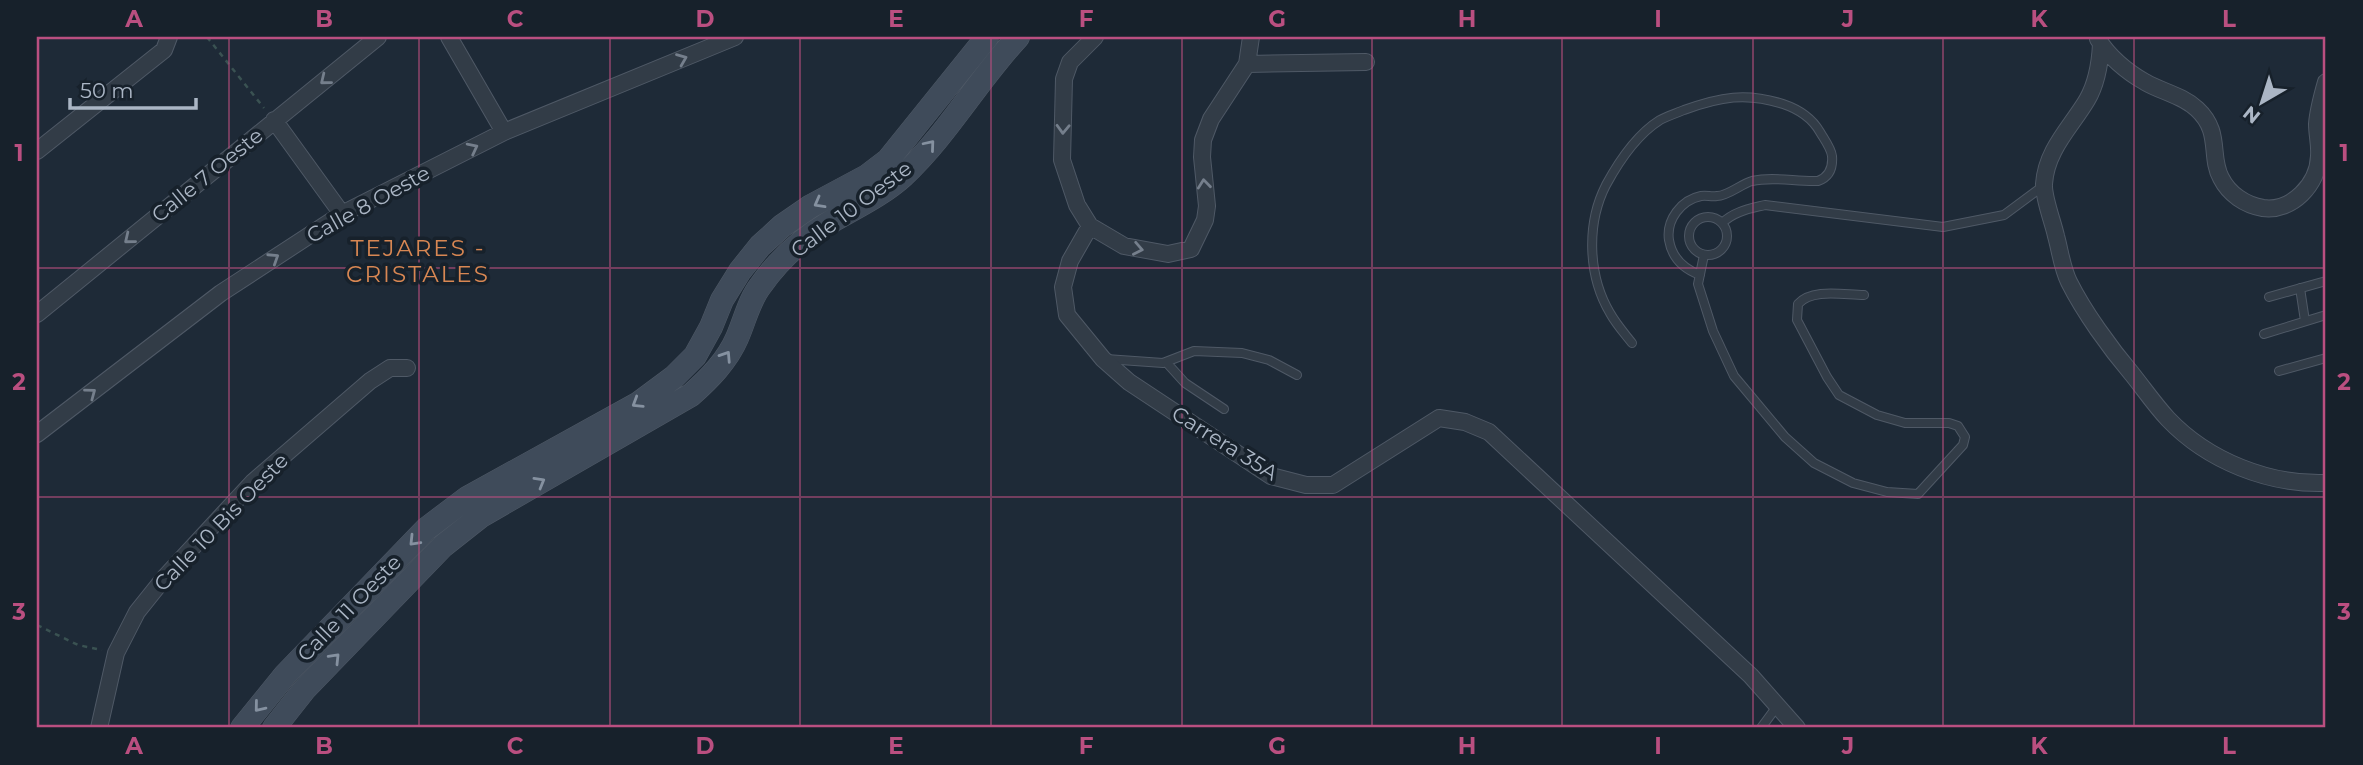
<svg xmlns="http://www.w3.org/2000/svg" width="2363" height="765" font-family="Montserrat,sans-serif">
<rect width="100%" height="100%" fill="#1e2a37"/>
<g fill="none" stroke-linecap="round" stroke-linejoin="round">
<defs>
<path id="lane" d="M1689 236a19 19 0 1 1 38 0a19 19 0 1 1-38 0Z
M1722,223C1735,211 1749,209 1765,205L1943,227L2004,215L2043,186
M1704,255L1698,284L1713,331L1734,376L1785,437L1814,463L1853,483L1887,492L1918,494L1963,445L1965,437L1958,426L1949,423H1905L1877,415L1839,395L1827,377L1797,320L1798,304C1812,288 1844,295 1864,295
M2300,288L2305,321
M2269,297L2326,281
M2264,334L2326,315
M1632,343C1625,334 1616,324 1610,313C1588,276 1586,224 1606,185C1619,161 1636,135 1660,120C1667,116 1677,113 1684,110C1720,97 1746,92 1783,104C1798,109 1812,118 1820,132C1824,139 1831,148 1832,156C1833,168 1829,177 1818,181C1796,182 1774,176 1752,181C1741,184 1728,196 1717,196C1711,197 1707,195 1701,196C1681,200 1666,220 1669,240C1672,258 1684,269 1700,275
M1106,359L1163,363L1194,351L1242,353L1269,360L1297,375
M1166,362L1185,383L1224,409
M2279,371L2326,358
M1761,728L1778,705"/>
<path id="street" d="M449,37L504,132
M1095,37L1070,62L1064,79L1062,160L1077,205L1090,226L1124,246L1168,254L1191,249L1205,220L1207,206L1202,157L1203,140L1211,119L1247,64L1251,37
M2098,39C2108,56 2127,72 2145,82C2162,92 2182,95 2197,109C2222,132 2209,156 2221,178C2229,194 2245,205 2263,208C2292,212 2318,184 2319,156C2320,145 2317,135 2317,124C2318,110 2322,96 2326,82
M2101,44C2100,64 2097,83 2087,100C2071,127 2046,150 2044,184C2043,197 2053,222 2056,236C2060,250 2062,268 2069,282C2084,312 2110,348 2132,374C2144,389 2155,405 2168,419C2208,461 2269,485 2326,483
M1247,64L1366,62
M274,120L342,214
M37,151L164,50L169,37
M1090,226L1070,261L1063,287L1067,315L1103,359L1129,382L1271,476L1306,485H1333L1439,418L1465,422L1489,432L1751,676L1797,728
M37,314L378,37
M37,434L221,293L342,214L504,132L735,37
M99,728L116,653L137,612L165,577L253,482L370,381L390,368H407"/>
<path id="secondary" d="M242,728L285,675L426,529L467,498L639,403L674,377L695,356L711,327L722,300L740,271L760,246L782,226L811,206L867,176L888,160L987,37
M274,728L304,690L443,546L481,516L691,395C709,379 727,361 737,338C745,320 749,300 761,285C778,261 802,239 827,224C852,209 881,196 903,176C947,135 977,81 1018,37"/>
</defs>
<use href="#lane" stroke="#4f5966" stroke-width="10"/>
<use href="#street" stroke="#4f5966" stroke-width="18"/>
<use href="#secondary" stroke="#4f5966" stroke-width="24"/>
<path stroke="#3a5252" stroke-width="2.5" stroke-dasharray="5 5" stroke-linecap="butt" d="M207,37L264,108
M37,625L78,645L102,650"/>
<use href="#lane" stroke="#323c47" stroke-width="8"/>
<use href="#street" stroke="#323c47" stroke-width="16"/>
<use href="#secondary" stroke="#3f4b5a" stroke-width="23"/>
</g>
<defs><path id="oneway-chevron" d="M-2-3.5L2.5 0L-2 3.5" fill="none" stroke-width="1.6" stroke-linecap="round" stroke-linejoin="round" transform="scale(1.75)"/></defs>
<g stroke="#757f8c">
<use href="#oneway-chevron" transform="translate(682 59) rotate(-22)"/>
<use href="#oneway-chevron" transform="translate(325 80) rotate(141)"/>
<use href="#oneway-chevron" transform="translate(1063 129) rotate(92)"/>
<use href="#oneway-chevron" transform="translate(473 148) rotate(-27)"/>
<use href="#oneway-chevron" transform="translate(1204 184) rotate(-96)"/>
<use href="#oneway-chevron" transform="translate(129 239) rotate(141)"/>
<use href="#oneway-chevron" transform="translate(1138 249) rotate(11)"/>
<use href="#oneway-chevron" transform="translate(274 258) rotate(-33)"/>
<use href="#oneway-chevron" transform="translate(91 393) rotate(-37)"/>
</g>
<g stroke="#8591a0">
<use href="#oneway-chevron" transform="translate(930 145) rotate(-50)"/>
<use href="#oneway-chevron" transform="translate(819 203) rotate(151)"/>
<use href="#oneway-chevron" transform="translate(726 356) rotate(-57)"/>
<use href="#oneway-chevron" transform="translate(637 403) rotate(148)"/>
<use href="#oneway-chevron" transform="translate(540 482) rotate(-30)"/>
<use href="#oneway-chevron" transform="translate(414 541) rotate(134)"/>
<use href="#oneway-chevron" transform="translate(335 658) rotate(-46)"/>
<use href="#oneway-chevron" transform="translate(259 707) rotate(129)"/>
</g>
<path fill="none" stroke="#ba4f80" stroke-width="2" stroke-opacity="0.55" d="M229,37V728M419,37V728M610,37V728M800,37V728M991,37V728M1182,37V728M1372,37V728M1562,37V728M1753,37V728M1943,37V728M2134,37V728M37,268H2326M37,497H2326"/>
<g text-anchor="middle" dominant-baseline="central" stroke-width="7" stroke-linejoin="round" paint-order="stroke">
<g font-size="21" fill="#abb6c5" stroke="#17212b">
<text transform="translate(207 175) rotate(-39)">Calle 7 Oeste</text>
<text transform="translate(368 204) rotate(-29)">Calle 8 Oeste</text>
<text transform="translate(851 209) rotate(-37)">Calle 10 Oeste</text>
<text transform="translate(1225 443) rotate(32)">Carrera 35A</text>
<text transform="translate(221 522) rotate(-46)">Calle 10 Bis Oeste</text>
<text transform="translate(349 608) rotate(-46)">Calle 11 Oeste</text>
</g>
<g font-size="23" letter-spacing="2" fill="#d88753" stroke="#17212b">
<text x="418" y="248">TEJARES -<tspan x="418" dy="26">CRISTALES</tspan></text>
</g>
</g>
<rect width="2363" height="765" fill="none" stroke="#17212b" stroke-width="77"/>
<g transform="translate(2262 102) rotate(219)" stroke="#17212b" stroke-width="5" paint-order="stroke">
<path d="M0-5L12 26L0 18L-12 26Z" fill="#abb6c5"/>
<text y="-10" font-size="19" font-weight="bold" text-anchor="middle" fill="#abb6c5">N</text>
</g>
<path d="M70 98v10h126v-10" fill="none" stroke="#abb6c5" stroke-width="3.5"/>
<text x="80" y="98" font-size="21" fill="#abb6c5" stroke="#17212b" stroke-width="5" paint-order="stroke">50 m</text>
<rect x="38" y="38" width="2286" height="688" fill="none" stroke="#ba4f80" stroke-width="2.5"/>
<g font-size="23" text-anchor="middle" font-weight="bold" fill="#ba4f80">
<text x="134" y="27">A</text>
<text x="324" y="27">B</text>
<text x="515" y="27">C</text>
<text x="705" y="27">D</text>
<text x="896" y="27">E</text>
<text x="1086" y="27">F</text>
<text x="1277" y="27">G</text>
<text x="1467" y="27">H</text>
<text x="1658" y="27">I</text>
<text x="1848" y="27">J</text>
<text x="2039" y="27">K</text>
<text x="2229" y="27">L</text>
<text x="19" y="161">1</text>
<text x="2344" y="161">1</text>
<text x="19" y="390">2</text>
<text x="2344" y="390">2</text>
<text x="19" y="620">3</text>
<text x="2344" y="620">3</text>
<text x="134" y="754">A</text>
<text x="324" y="754">B</text>
<text x="515" y="754">C</text>
<text x="705" y="754">D</text>
<text x="896" y="754">E</text>
<text x="1086" y="754">F</text>
<text x="1277" y="754">G</text>
<text x="1467" y="754">H</text>
<text x="1658" y="754">I</text>
<text x="1848" y="754">J</text>
<text x="2039" y="754">K</text>
<text x="2229" y="754">L</text>
</g>
</svg>
